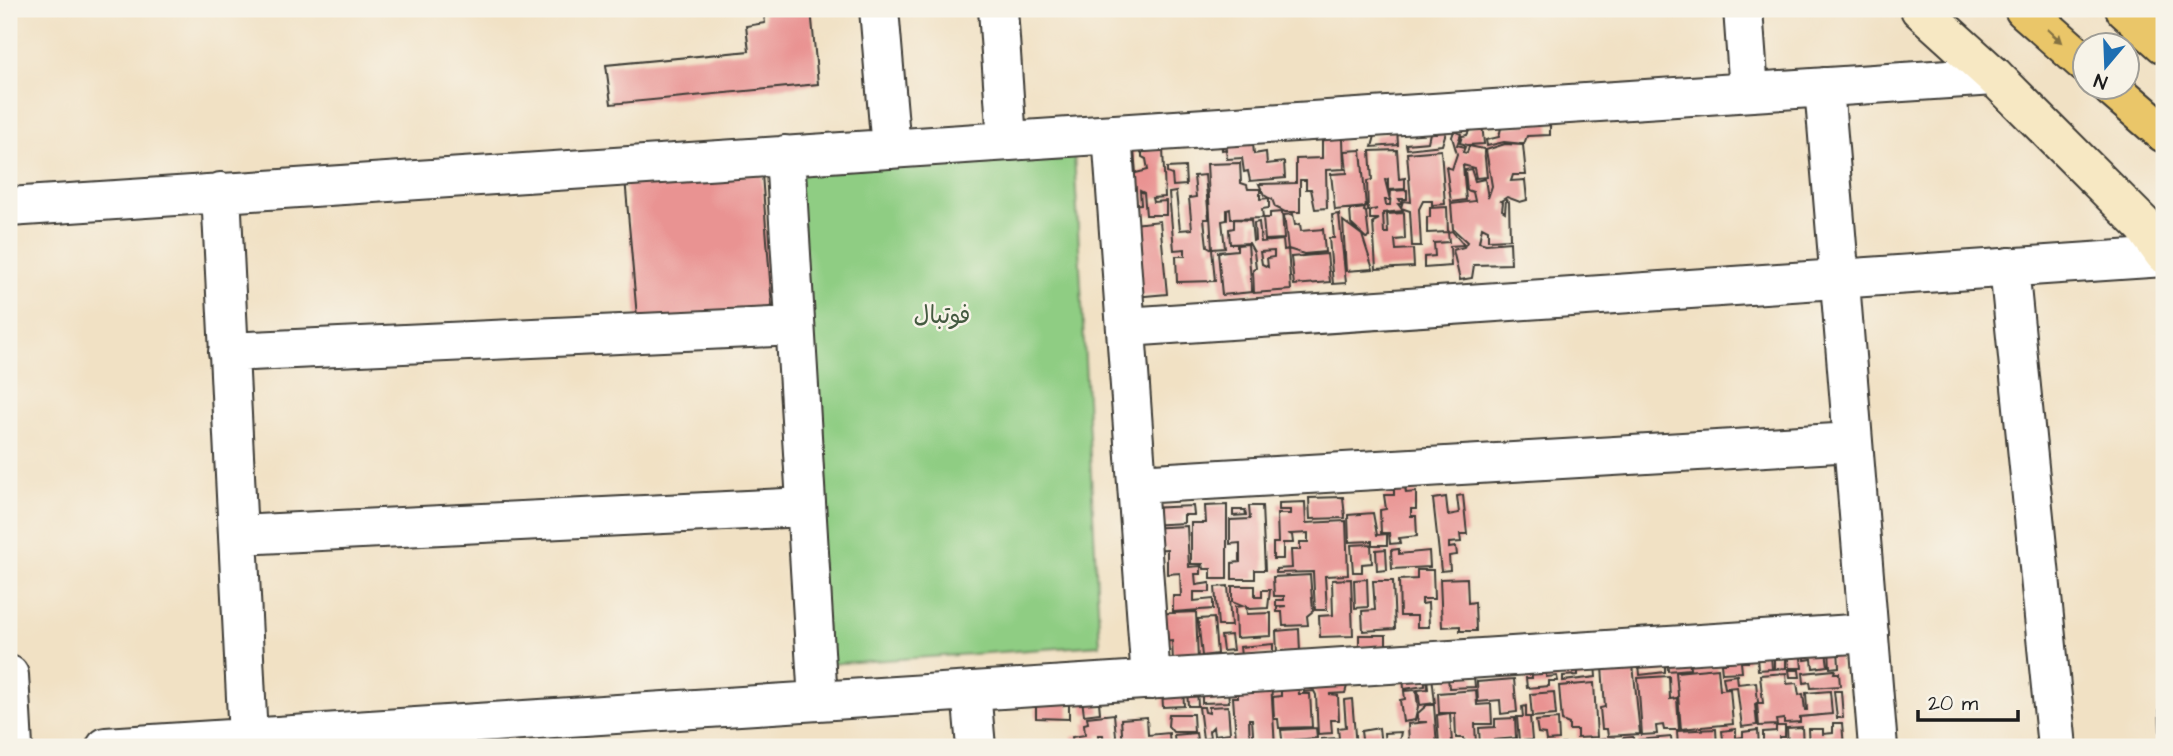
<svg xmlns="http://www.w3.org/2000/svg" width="2173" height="756" font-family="'Architects Daughter','Playpen Sans Arabic',sans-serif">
<rect width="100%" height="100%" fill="#f7f3e8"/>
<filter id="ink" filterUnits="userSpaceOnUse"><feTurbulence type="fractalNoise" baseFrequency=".0143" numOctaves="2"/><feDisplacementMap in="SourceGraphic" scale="14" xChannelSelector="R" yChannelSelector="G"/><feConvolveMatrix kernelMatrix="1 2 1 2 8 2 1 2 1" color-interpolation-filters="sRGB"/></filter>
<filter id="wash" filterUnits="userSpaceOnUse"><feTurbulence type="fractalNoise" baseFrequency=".00686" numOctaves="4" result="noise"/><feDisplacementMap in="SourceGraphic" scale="28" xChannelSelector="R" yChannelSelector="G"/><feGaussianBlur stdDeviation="1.57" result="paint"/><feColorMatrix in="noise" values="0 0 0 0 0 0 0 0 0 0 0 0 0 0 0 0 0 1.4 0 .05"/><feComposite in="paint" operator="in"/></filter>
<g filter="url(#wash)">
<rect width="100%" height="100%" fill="#f1e1c4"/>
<path fill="#8fcd83" stroke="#567450" stroke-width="2" d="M1074,153L1100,645L828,664L791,172Z"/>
<g id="blocks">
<path fill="#e99392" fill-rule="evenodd" d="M763,9H811L818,84L611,104L606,65L749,51L746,26L765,23Z
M1550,121V135L1527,136L1524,144L1504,142L1487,146L1486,140L1499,137L1501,128Z
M1482,123L1484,144L1467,145L1460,143L1462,136L1467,135L1471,127Z
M1397,129L1398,145L1372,147L1375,136Z
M1454,131L1461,134L1457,145L1465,147L1463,152L1467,153L1469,146L1484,149L1487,177L1476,178L1474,168L1463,165L1466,200L1451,202L1446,167L1452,169L1457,154L1452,137Z
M1446,132L1442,145L1407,149L1406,144L1428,142L1430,133Z
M1252,133L1254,154L1266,152L1267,164L1284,162L1285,178L1250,181L1248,171L1244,172L1242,158L1227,159L1226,149L1222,150L1220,135Z
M1322,139H1343L1344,169L1326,170L1327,208L1315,209L1311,189H1306V180H1300V212H1285L1275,207L1272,199L1269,198V208L1262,209L1263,218L1231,219L1230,209L1227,210V220L1222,221L1225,248L1212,249L1207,164L1240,163L1241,183L1247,185L1248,189H1260V199L1269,198L1264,195L1259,184L1296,183V159L1322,158Z
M1505,144L1523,145L1526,175H1513L1511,181L1525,180L1527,200L1520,202L1507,197L1501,201L1503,202L1502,210L1505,212L1506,200L1509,202L1510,239L1488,240V230L1482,227L1479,242L1486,244L1510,242L1511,264L1474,265L1472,278L1460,280L1453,250L1464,247L1467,242L1453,229L1451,204L1475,201L1473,192L1467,190L1465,170L1471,169L1475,181L1485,179L1488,198L1492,186L1486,150Z
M1163,148L1165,197L1152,198L1153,202L1166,201V215H1146L1144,193L1140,191L1141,204L1127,205L1122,151L1134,150L1136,173L1148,170L1146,159L1142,157V149Z
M1361,150L1366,207L1335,210L1331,174L1347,173L1345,151Z
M1397,150L1399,179L1405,178V189L1388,190V179L1385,180L1390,200H1385L1386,205H1390L1391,191L1407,190V199H1399L1402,204L1403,201L1411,202L1407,153L1441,150L1445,204L1432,205V201H1423L1419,209L1421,246H1412L1410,211L1401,208L1402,204H1398L1401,208L1403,211L1383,213L1384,233H1388L1387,214L1404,213L1405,239L1395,240L1396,250L1413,249L1414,267L1376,269L1373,222L1379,219H1370V211L1377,209L1368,211L1367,181L1372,180L1370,151Z
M1185,167L1186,185L1173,186L1172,175L1167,173V168Z
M762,174L773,320L638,329L625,178Z
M1205,175L1209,219H1204L1207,246L1212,249L1215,281L1177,282L1176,256H1185V249L1174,250L1169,193L1176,192L1180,230L1192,229L1189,198L1196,197L1194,176Z
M1447,207L1448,232L1427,233V217H1430V208Z
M1365,208L1364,211L1366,212L1369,237L1366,238L1351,224L1350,210Z
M1282,212L1284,239L1265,240L1263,218H1270V213Z
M1293,214L1295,225L1300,224L1301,231L1323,229L1325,252L1304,254L1288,249L1291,290L1254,293L1253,270L1256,268L1254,252L1249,243L1230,244L1229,229L1234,228V219L1251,220L1253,241L1255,240L1254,223L1259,222L1261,242L1283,240L1284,250L1288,249L1284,215ZM1274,251V257L1267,258L1268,267L1262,264L1260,252Z
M1339,214L1346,283L1333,284L1329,238H1334L1332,215Z
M1160,221L1167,294L1134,297L1125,225Z
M1343,221L1362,235L1373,269L1346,271Z
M1452,231L1464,245L1450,246L1451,266L1424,268V257L1435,256L1434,243L1449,242L1448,232Z
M1248,244L1252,292L1222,295L1218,252L1237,250V245Z
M1327,254L1330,282L1294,285L1291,257Z
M1405,487L1406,493L1416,492V509H1411V516H1416L1417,536L1399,538L1400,543L1390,544L1389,533H1381L1380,510L1386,509L1384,495H1394V488Z
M1463,495L1467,534H1460L1461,542L1449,543V548L1456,547L1457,555L1449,556L1450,570L1441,571L1433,499L1446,497L1448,515L1459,513L1457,496Z
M1343,497L1345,518L1310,519L1309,498Z
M1305,502L1306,523L1346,521L1348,575L1325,576L1327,610H1315L1313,572L1276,573V569L1292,568L1291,550H1300V542H1308V533L1290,534L1292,535L1293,543H1283V559H1273V543H1278L1277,514H1290V510H1279V503Z
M1227,505V579H1211V569H1204L1203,564H1191V523H1206L1205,506Z
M1193,506L1194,515H1184V523L1148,525L1147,508Z
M1249,506H1262L1265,570H1255V579H1232V563L1240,562V543L1230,544V520L1250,519Z
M1233,510H1245L1246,515L1233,516Z
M1373,513L1377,535L1387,534V545H1372V541L1349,542L1348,515Z
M1187,526L1189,567L1201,566V574H1195L1196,585L1210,583V592H1194V601L1213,599V609L1173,612V596H1181L1180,573L1167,574V549L1146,550L1145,528Z
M1371,544L1372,563L1362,564V572H1353L1351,545Z
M1386,549L1387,570L1377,571L1376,550Z
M1399,549V554L1429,551L1430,567L1392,569L1391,550Z
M1417,570H1433L1434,599H1422V604L1428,603L1429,627H1417V616H1400L1399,580L1417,579Z
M1310,575L1313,611L1307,616L1308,625L1283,626L1282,612H1277V607L1286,606H1276V600H1284V596H1274L1273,577Z
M1467,578L1468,603L1475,602L1476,631H1460V626L1442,627L1440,579Z
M1351,579L1353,636L1320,637L1319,616L1333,615L1332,580Z
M1367,579L1368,607L1355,608L1354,580Z
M1373,581H1393L1395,629L1363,631L1362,611L1375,610Z
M1228,586L1231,626H1218L1215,587Z
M1232,586H1255V597H1262V590H1270L1268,608L1249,609L1246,606L1247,614L1271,613V636L1236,638L1235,607L1242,606L1232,602Z
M1196,612L1198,660L1173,661L1172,641L1153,643L1150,614Z
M1214,618L1217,654L1202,656L1198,619Z
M1299,629L1300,652L1277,653L1276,631Z
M1231,635L1233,650L1223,651L1221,636Z
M1359,635H1386V647H1359Z
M1273,644V653L1241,656L1240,647Z
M1825,644L1828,666L1813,668L1812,659L1805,660L1803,646Z
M1800,648L1802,668H1789L1787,649Z
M1829,648H1838L1839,667L1830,668Z
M1748,652V662H1741L1742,672L1722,673L1721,663H1727V657Z
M1771,654L1772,669L1758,670L1757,656Z
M1786,654V668L1774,669V655Z
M1689,655L1690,669L1668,671L1667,656Z
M1665,661V672L1640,675L1639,664Z
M1595,664L1596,677L1563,681V676L1578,675V670Z
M1633,664L1640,734L1608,736L1607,729H1602L1600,708L1605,707L1602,667Z
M1531,665L1546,671V677L1557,676L1558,681H1549V686L1527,688L1526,678H1532Z
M1718,668L1720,690L1730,689L1733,724L1681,729L1676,672Z
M1789,670H1799L1800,677H1790Z
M1835,670L1834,673H1839L1840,686L1811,688L1810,682L1804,683L1803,673Z
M1424,672L1425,686L1404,689L1403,675Z
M1786,673L1787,684L1797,683L1799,695L1803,694L1805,710H1807L1806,693L1830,691L1832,714L1800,717V722L1784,723V719L1776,720L1777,725L1759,726L1757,703H1763L1760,675Z
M1474,675L1475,687L1449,688L1448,677Z
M1737,675L1738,684L1756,682L1758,702L1755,704L1757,725L1742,727L1737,687L1725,688L1723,677Z
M1350,676L1345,693L1329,694L1338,695L1339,720H1331L1332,733L1318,734L1316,695L1314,691L1304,692L1303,684Z
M1432,676L1435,703L1420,705L1418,690L1428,689L1427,677Z
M1669,676L1670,699L1677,698L1679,730H1664L1663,725L1656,726L1657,734L1642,735L1638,678Z
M1514,679L1517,712L1501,714L1500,700L1478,702L1477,682Z
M1298,682L1299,694H1310L1312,727L1279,728L1278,719H1274L1273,697L1281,696V683Z
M1271,683L1275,747H1254L1252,719H1249L1250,747H1221V740L1236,739L1233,697H1238V686Z
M1594,683L1597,737L1577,738V730H1569V724L1562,721L1559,686Z
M1183,688L1184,706L1163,707L1162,690Z
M1187,689H1197L1198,706H1188Z
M1228,689L1229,702L1202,703V691Z
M1098,690L1100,713L1084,715L1081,691Z
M1416,690L1418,707L1415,720L1403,722L1400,700L1405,699L1404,691Z
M1476,690L1477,705L1491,704L1492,724H1475L1476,744H1465L1464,738H1456L1455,713H1439L1438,693Z
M1834,691H1841L1843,718H1837Z
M1554,692L1556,715L1532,717L1530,694Z
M1352,699L1356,747H1321V739L1339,738L1338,728L1346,727L1344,700Z
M1036,700H1069V719L1036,718Z
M2159,703H2164V731H2160Z
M1427,705H1434L1437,747H1421V742L1409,743L1408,724L1427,722H1418L1417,714Z
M1228,706L1230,733L1214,735L1213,727L1209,731L1210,738L1203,739L1199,707H1204L1205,712L1209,713V707Z
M1526,706V717H1530L1532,740L1519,741L1517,717H1523L1522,707Z
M1450,713L1452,743L1439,744L1437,715Z
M1114,714L1117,747H1104L1103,735H1098L1099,747H1073L1072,737L1085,735L1084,724L1088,723L1087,717Z
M1169,714H1193L1194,732H1173L1168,726Z
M1147,717L1148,735L1169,733L1170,747H1123L1121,719Z
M1515,718L1516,738L1494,740V744L1480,745L1479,728L1495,727V719Z
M1558,719L1559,740L1546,741L1545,734L1538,733L1536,721Z
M1833,723H1842L1844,747H1809L1808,729H1823V734L1833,733Z
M1776,726H1785V737H1779V746L1763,747V732L1776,731Z
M1802,727L1803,747H1788L1787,728Z
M1316,728L1317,738L1295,740L1296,743L1316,742V747H1283L1281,730Z
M1379,728L1381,745L1363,747L1361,731Z
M1716,729L1717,747H1678L1677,731Z
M1736,729V738L1743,737V732L1758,730L1759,747H1724L1722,731Z
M1401,732L1398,747H1385L1384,733Z
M1196,733L1198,747H1175L1174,735Z
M1633,737L1634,747H1625L1623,738Z
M1671,737L1672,747H1639L1638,740Z
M1614,738L1616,747H1598L1597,740Z
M1215,741L1216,747H1200V742Z
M1595,743V747H1562V744Z"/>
</g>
</g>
<g filter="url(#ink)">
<use href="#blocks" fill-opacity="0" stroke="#3c3a35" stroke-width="2"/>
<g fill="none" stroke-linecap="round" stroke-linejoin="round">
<defs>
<path id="minor" d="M879,9L891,149
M998,9L1007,141
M1743,9L1749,92
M1824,87L1878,747
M1112,134L1151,680
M785,155L818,701
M221,192L248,738
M9,207L1994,76
M2009,267L2057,747
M1126,327L2164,257
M228,352L795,326
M1137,484L1853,442
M238,535L806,507
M9,675L13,747
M971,691L976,747
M106,747L1869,633"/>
<path id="secondary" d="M1920,9L1994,76L2144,226L2164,254"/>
<path id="trunk" d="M2024,9L2086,64
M2125,9L2164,44
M2112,88L2164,133"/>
</defs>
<use href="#minor" stroke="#3c3a35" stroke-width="42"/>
<use href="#secondary" stroke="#3c3a35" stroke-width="42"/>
<use href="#trunk" stroke="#3c3a35" stroke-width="42"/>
<use href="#minor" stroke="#fff" stroke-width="38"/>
<use href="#secondary" stroke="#f7e8c3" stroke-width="38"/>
<use href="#trunk" stroke="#eac669" stroke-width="38"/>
</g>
<defs><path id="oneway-solid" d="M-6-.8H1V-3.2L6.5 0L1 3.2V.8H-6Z" transform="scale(1.75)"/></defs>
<use fill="#837142" href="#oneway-solid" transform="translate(2055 36) rotate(42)"/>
</g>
<g text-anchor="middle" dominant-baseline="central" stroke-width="5" stroke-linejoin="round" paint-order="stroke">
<g font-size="24" fill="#445a40" stroke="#f7f3e8">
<text x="942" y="316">فوتبال</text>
</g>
</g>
<rect width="2173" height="756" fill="none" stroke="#f7f3e8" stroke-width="35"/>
<g transform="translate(2106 66) rotate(199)"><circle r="33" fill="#f7f3e8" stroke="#9f9d96" stroke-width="2"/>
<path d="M0-5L12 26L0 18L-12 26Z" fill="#1f6fb2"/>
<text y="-10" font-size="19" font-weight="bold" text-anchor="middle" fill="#1c1c1c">N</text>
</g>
<path d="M1918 710v10h100v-10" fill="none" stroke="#1c1c1c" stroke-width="3.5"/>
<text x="1928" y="710" font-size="21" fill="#1c1c1c" stroke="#f7f3e8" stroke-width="5" paint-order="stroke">20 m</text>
</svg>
